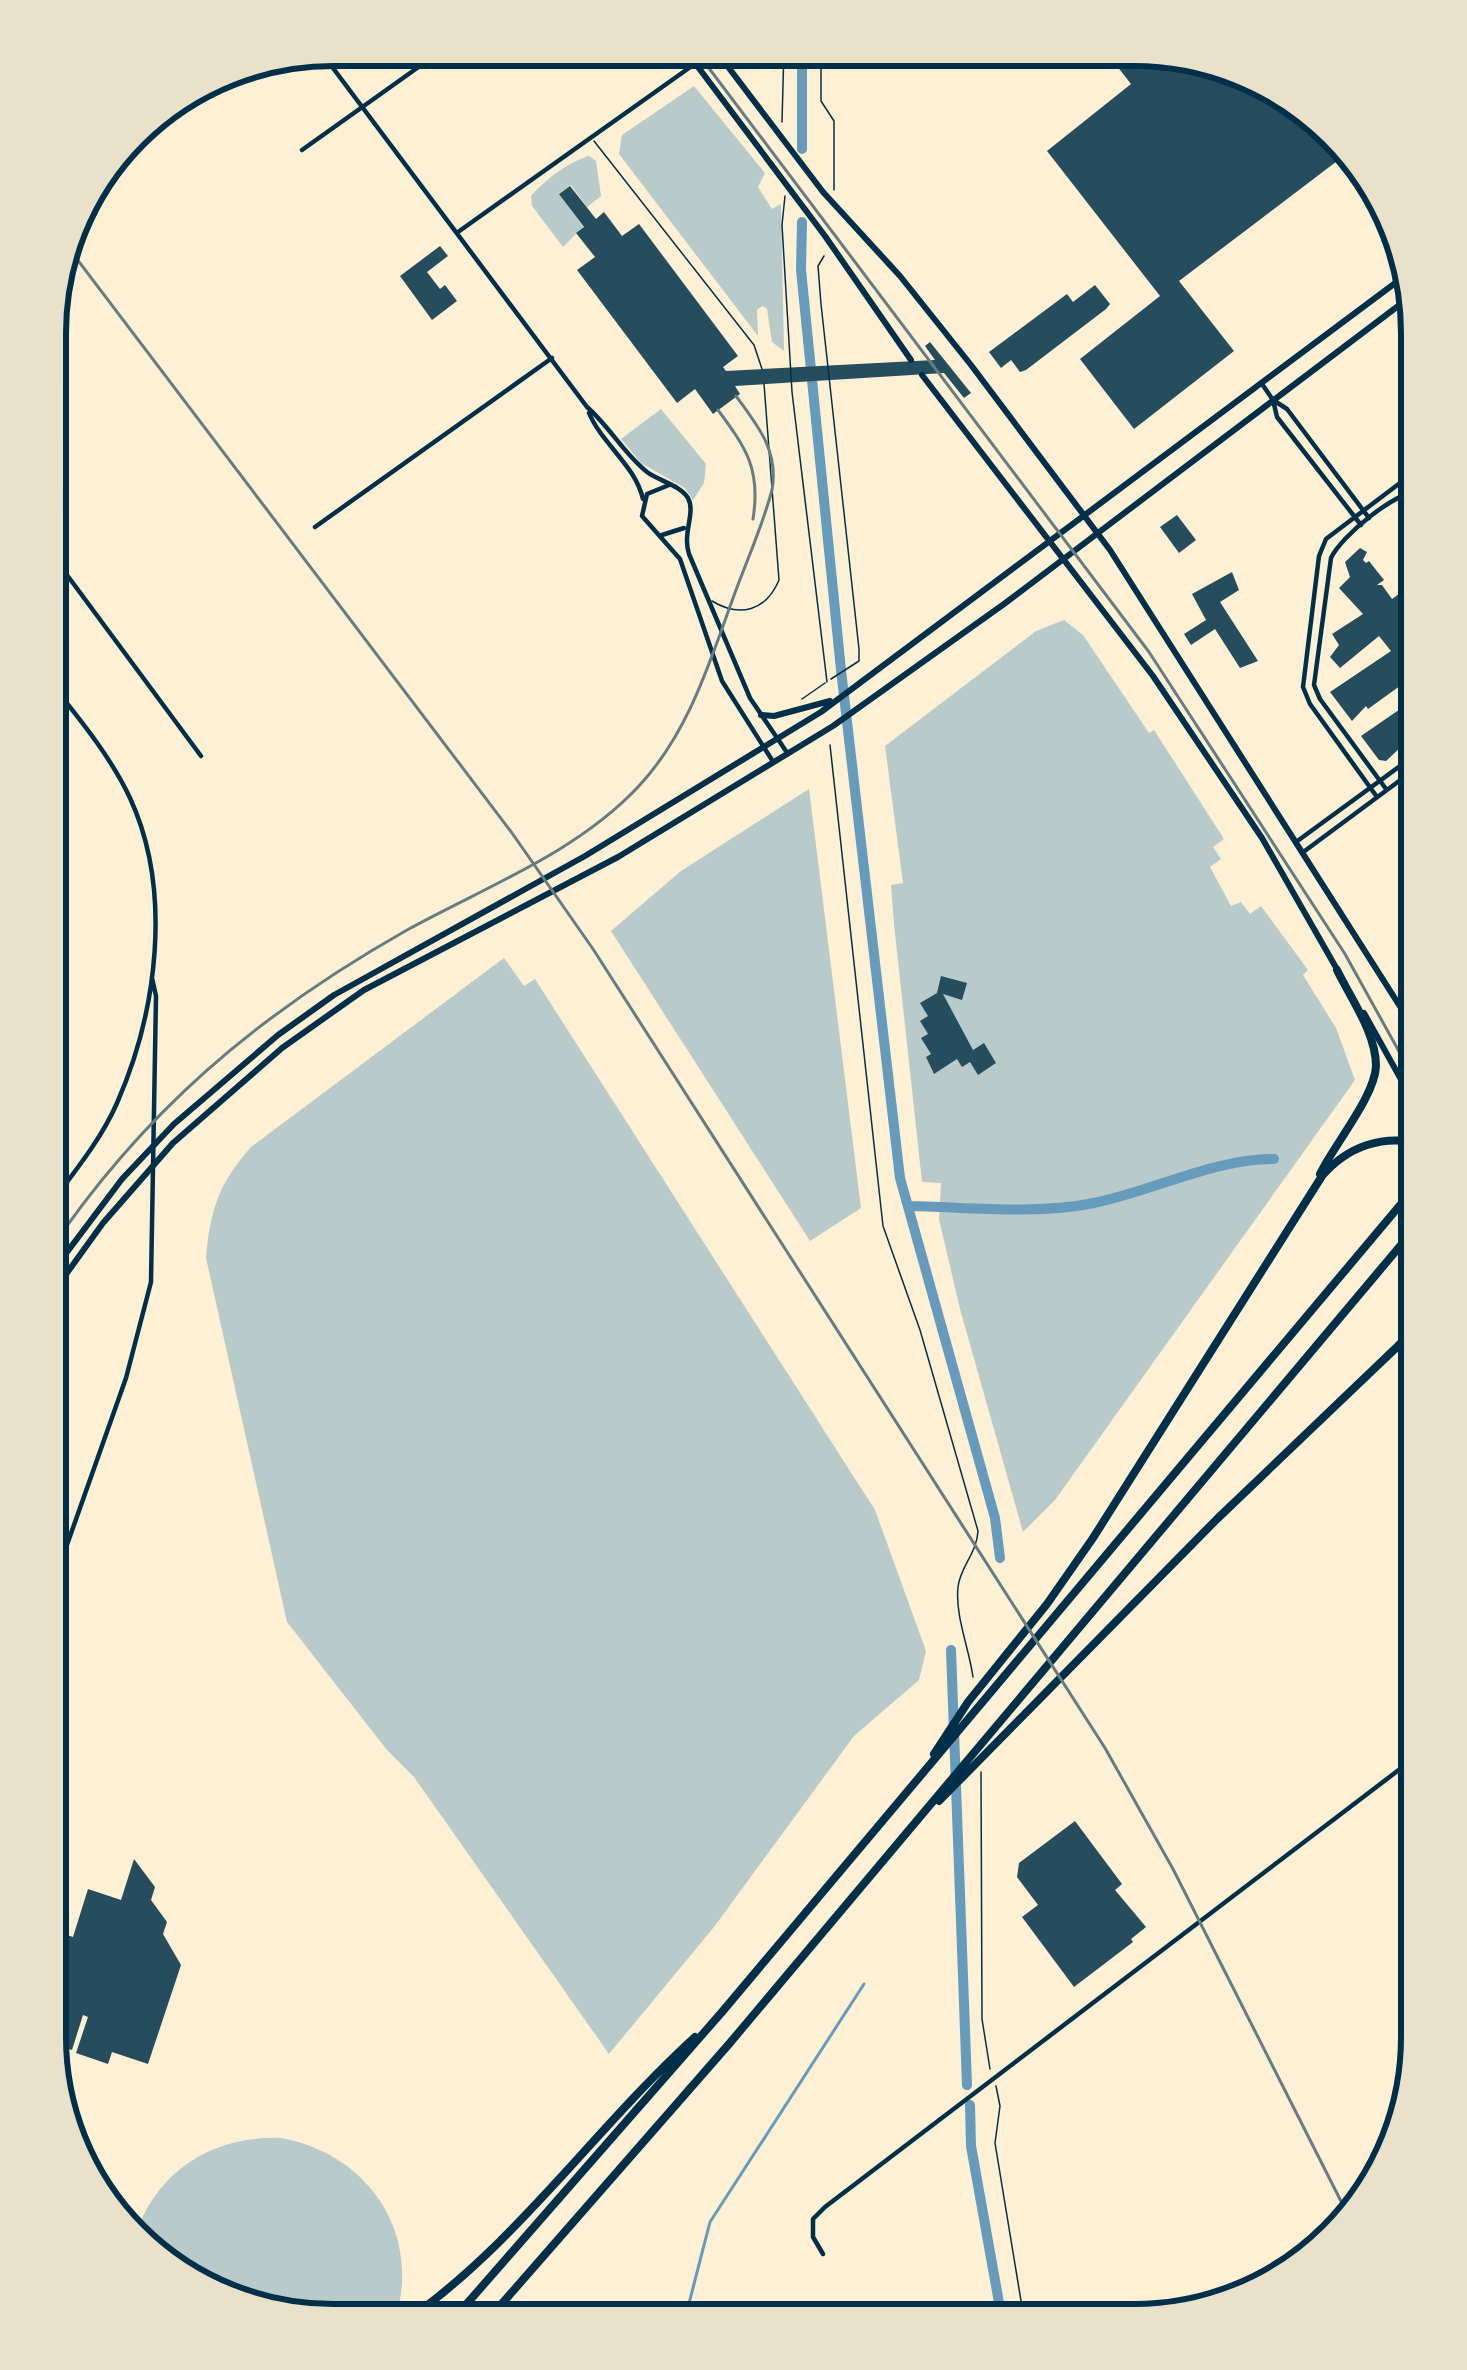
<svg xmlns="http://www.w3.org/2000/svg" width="1467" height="2370" font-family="Poppins,sans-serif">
<rect width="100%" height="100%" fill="#fdf0d5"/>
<path fill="#b9caca" d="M694,86L765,173L758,187L772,209L781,204L784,351L772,342L767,309L762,306L757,310L758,336L619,154L622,135Z
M589,156L596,161L601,196L587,207L571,185L559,193L583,227L563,247L532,206L531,196C542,183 567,162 589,156Z
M661,409L706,464L704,483L693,500L685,488L641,463L621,439Z
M1064,620L1083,635L1149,733L1154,730L1224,839L1213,847L1221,859L1210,867L1231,906L1241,902L1250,914L1261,906L1308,970L1303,975L1336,1028L1355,1080L1055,1500L1023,1532L960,1309L939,1219L941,1183L922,1182L894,924L891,885L903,883L885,746L1036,631Z
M809,789L861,1208L810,1241L611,931L681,871Z
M504,958L524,986L535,979L875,1510L926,1651L919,1680L854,1736L714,1927L609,2054L414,1777L387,1750L287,1622L206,1258C210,1210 219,1183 251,1147Z
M281,2138C369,2154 424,2235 394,2323L295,2322L157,2265L135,2237C155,2171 214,2135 281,2138Z"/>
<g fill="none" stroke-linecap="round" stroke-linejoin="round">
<path stroke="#669bbc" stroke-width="3" d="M701,2324L686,2315L710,2222L864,1984"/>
<path stroke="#669bbc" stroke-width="10" d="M802,149V48
M802,222L801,270L841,670L900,1178L995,1518L1000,1558
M908,1206C968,1207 1034,1215 1094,1203C1154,1191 1212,1159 1274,1159
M951,1650L967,2085
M970,2105L971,2146L1003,2325"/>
</g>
<path fill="#264d5e" d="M1127,50H1190L1323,116L1349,152L1179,281L1234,351L1134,429L1080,359L1160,296L1047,151L1131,84L1113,61Z
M570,186L596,219L604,212L622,236L639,224L738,356L723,367L726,371L935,360L925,346L930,342L971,393L964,398L944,373L735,386L740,394L713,414L695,389L677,403L577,270L595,257L576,233L584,227L559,194Z
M440,246L448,256L427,272L440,289L445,285L457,301L432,320L400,276Z
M1095,285L1110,304L1106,309L1026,370L1020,372L1011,360L1001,368L989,352L1067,294L1073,302Z
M1177,515L1196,540L1179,553L1160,527Z
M1360,548L1367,552L1363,560L1366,563L1369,561L1384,580L1377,585H1382L1392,599L1422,577V693L1411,678L1368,709L1366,706L1352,721L1330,692L1391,651L1379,636L1340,668L1330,657L1339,645L1332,634L1363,614L1339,588L1350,577L1345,562Z
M1232,572L1239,590L1220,602L1258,661L1240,668L1215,629L1191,645L1184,634L1206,620L1192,594Z
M1422,694V734L1419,730L1386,761L1379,760L1361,736Z
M941,976L967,983L962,1000L943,994L973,1050L984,1043L996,1063L978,1075L970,1062L962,1067L957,1059L934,1074L926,1057L931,1054L921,1038L928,1034L920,1021L928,1016L920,1003L937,993Z
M1075,1821L1122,1884L1115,1890L1146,1927L1131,1939L1133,1942L1074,1987L1022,1917L1038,1905L1017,1877L1019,1863Z
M134,1859L155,1887L151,1900L167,1922L163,1934L181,1965L148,2064L112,2052L108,2064L76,2053L88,2017L83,2015L72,2050L46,2042L45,2022L63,1967L57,1965L67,1935L73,1937L88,1889L121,1900Z"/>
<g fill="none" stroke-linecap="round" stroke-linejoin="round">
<path stroke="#003049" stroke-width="1.5" d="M821,48V101L834,121V190
M782,122L784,48
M785,196L782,225L792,392L827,682
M824,256L818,266L821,304L859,649V661L831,679
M802,699L825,683
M830,745L883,1226L920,1330L978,1531C977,1553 960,1567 958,1587C955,1616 969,1648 973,1677
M981,1772L982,2019L990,2069
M996,2086L1000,2106L995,2143L1025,2325"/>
<path stroke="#003049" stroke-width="1.5" d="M594,141L754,345L762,369
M712,601C740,618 766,611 779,580L764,384"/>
<path stroke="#003049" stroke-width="4.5" d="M318,48L587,407C610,427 624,454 647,472C659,481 680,485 688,498C696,513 682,533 689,554L750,698L788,754
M302,150L448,46
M458,232L696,63
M1262,384L1273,400L1277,417L1361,525
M1273,400L1287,409L1369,518
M589,413C602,444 635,465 643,499
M669,485L647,494L642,516L680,559L722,681L772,760
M315,527L552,358
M662,535L684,528
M47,548L201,756
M1386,789L1320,699L1314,685L1331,558C1341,536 1398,489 1422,491
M1377,797L1310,704L1303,687L1319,556L1326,539L1400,483L1422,479
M1296,842L1422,750
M1302,853L1422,764
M46,1210C71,1176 100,1142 117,1103C157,1012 173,891 130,798C110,755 76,715 47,678
M46,1604L126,1378L151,1282L156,996L152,978
M823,2254L813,2237V2219L825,2207L1421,1753"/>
<path stroke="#003049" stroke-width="6" d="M683,47L825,236L911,360
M713,47L823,192L900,276L971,365L1110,550L1422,1041
M922,375L1153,676L1262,838L1338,971
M761,715L774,716L830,701
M1364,1013L1422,1117
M46,1280L122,1179L174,1124L278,1035L334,995L585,856L821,712L1410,272
M46,1302L103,1223L173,1143L282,1048L364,990L618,857L833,726L1004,604L1414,294"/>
<path stroke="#003049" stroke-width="8" d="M1413,1027L1422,1028
M1418,1110L1422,1113
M1320,1174C1334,1145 1375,1096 1376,1066C1376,1033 1351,999 1337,970
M46,1539L64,1546
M934,1754L968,1702L1047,1604L1093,1538L1322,1176C1348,1146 1383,1134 1422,1144
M939,1801L1217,1519L1399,1345L1422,1317
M403,2323C516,2245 594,2129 695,2037
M450,2323L722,2012L1422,1179
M485,2323L729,2044L1422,1220"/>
<path stroke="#657d81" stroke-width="3" d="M693,47L1149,652L1345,954L1422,1093
M718,410C746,448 761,469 753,519
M46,1256C142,1112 257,1015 407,930C485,887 576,853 638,787C687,735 708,667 732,601C745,564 762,528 772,490C779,451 758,426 736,396"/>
<path stroke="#657d81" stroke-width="3" d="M64,242L512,833L593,949L1105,1748L1173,1869L1351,2221"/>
</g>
<path d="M0 0H1467V2370H0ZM333 66H1134A267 267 0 0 1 1401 333V2037A267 267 0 0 1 1134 2304H333A267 267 0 0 1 66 2037V333A267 267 0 0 1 333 66Z" fill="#e9e1ca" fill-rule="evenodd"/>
<path fill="none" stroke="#003049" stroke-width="6" d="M333 66H1134A267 267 0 0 1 1401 333V2037A267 267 0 0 1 1134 2304H333A267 267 0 0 1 66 2037V333A267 267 0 0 1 333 66Z"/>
</svg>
